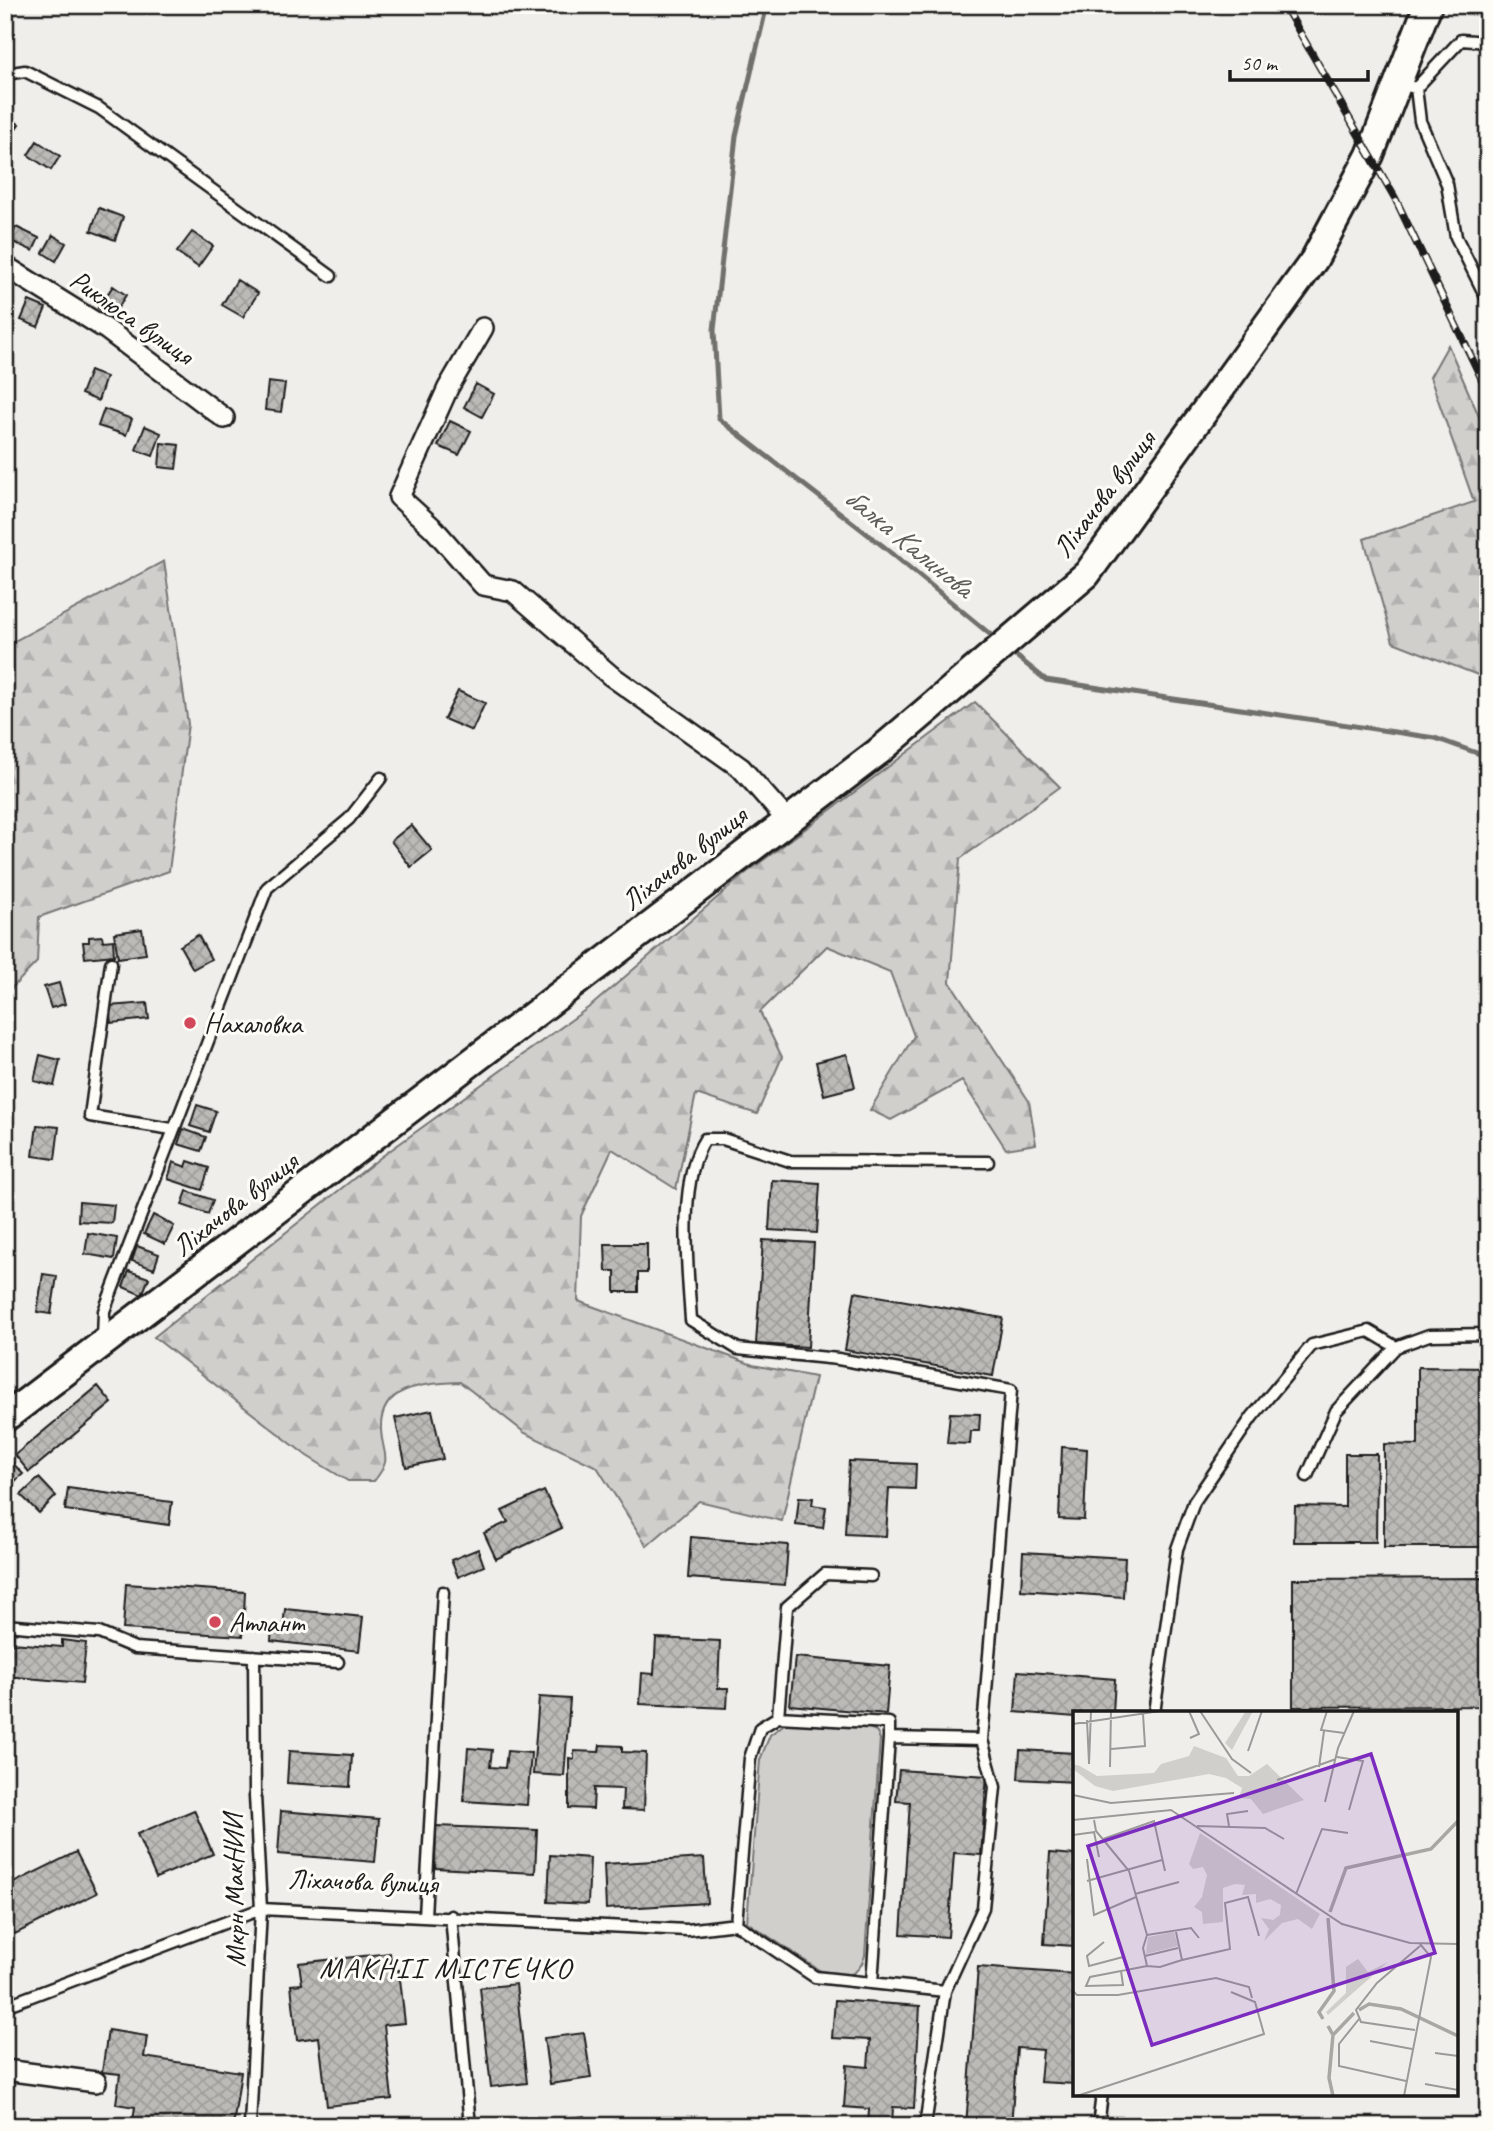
<svg xmlns="http://www.w3.org/2000/svg" width="1493" height="2131" font-family="Caveat,sans-serif">
<defs>
<pattern id="forest-firs" width="22" height="20" patternUnits="userSpaceOnUse" patternTransform="scale(1.75)"><rect width="22" height="20" fill="#d0cfcc"/><path d="M5 1l3.5 6h-7zM16 11l3.5 6h-7z" fill="#b2b1af"/></pattern>
<pattern id="building-cross-hatch" width="8" height="8" patternUnits="userSpaceOnUse" patternTransform="scale(1.75)"><rect width="8" height="8" fill="#bbbab6"/><path d="M0 0l8 8M0 8l8-8" fill="none" stroke="#a09f9c"/></pattern>
</defs>
<rect width="100%" height="100%" fill="#f0eeea"/>
<filter id="ink" filterUnits="userSpaceOnUse"><feTurbulence type="fractalNoise" baseFrequency=".0143" numOctaves="2"/><feDisplacementMap in="SourceGraphic" scale="14" xChannelSelector="R" yChannelSelector="G"/><feConvolveMatrix kernelMatrix="1 2 1 2 8 2 1 2 1" color-interpolation-filters="sRGB"/></filter>
<g filter="url(#ink)">
<path fill="#d0cfcc" stroke="#767674" stroke-width="2" d="M787,1722L865,1726L876,1731L880,1739L865,1955C859,1979 839,1980 819,1970L747,1922L760,1760L770,1735Z"/>
<path fill="url(#forest-firs)" stroke="#767674" stroke-width="2" d="M1448,345L1488,437V679L1393,642L1364,539L1474,502L1430,377Z
M164,561L188,724L169,871L39,917L37,962L5,995V646Z
M975,702L1060,787L960,859L950,982L1029,1101L1036,1144L1006,1149L962,1081L891,1120L870,1110L914,1036L890,972L827,946L760,1012L782,1057L757,1114L696,1094L676,1189L612,1149L581,1216L578,1301L753,1365L815,1377L782,1521L699,1501L647,1546L597,1467L525,1433L460,1382C426,1384 379,1384 381,1430C382,1455 394,1457 374,1481H348L307,1456L154,1337L381,1157L592,1005L746,873Z"/>
<g fill="none" stroke-linecap="round" stroke-linejoin="round">
<path stroke="#706f6d" stroke-width="5" d="M767,5L736,136L714,330L719,419L883,546L997,640
M1010,651L1046,680L1435,738L1488,757"/>
</g>
<path fill="url(#building-cross-hatch)" stroke="#1c1c1c" stroke-width="2" d="M5,115L19,124L5,145Z
M37,141L60,156L51,170L28,155Z
M99,208L123,217L115,240L91,231Z
M16,227L39,238L33,251L9,240Z
M192,232L213,246L198,267L177,252Z
M53,235L66,243L56,261L43,253Z
M237,280L258,293L243,317L222,305Z
M113,286L126,295L112,317L98,308Z
M29,301L46,308L38,327L21,320Z
M90,371L106,377L98,401L81,394Z
M268,382L285,384L281,412L265,410Z
M476,384L494,394L482,417L464,407Z
M104,409L132,419L126,435L98,426Z
M450,421L471,431L459,455L438,446Z
M145,426L161,433L153,456L136,450Z
M161,443L179,445L176,469L159,467Z
M458,691L485,703L472,731L444,719Z
M411,825L432,850L411,867L391,841Z
M142,929L146,954L118,958L114,933Z
M198,935L211,959L193,969L180,946Z
M102,936L103,941L113,940L114,955L85,958L83,942H89V937Z
M59,983L65,1004L51,1008L44,987Z
M147,1003L149,1019L111,1023L109,1006Z
M847,1054L855,1087L824,1095L816,1062Z
M40,1055L60,1060L54,1086L34,1081Z
M197,1105L216,1111L209,1132L190,1126Z
M37,1125L59,1127L55,1159L33,1156Z
M183,1129L206,1137L201,1151L178,1144Z
M188,1161L209,1168L202,1190L168,1179L173,1162L186,1167Z
M772,1180L820,1183L817,1233L769,1230Z
M187,1191L213,1200L208,1214L182,1205Z
M79,1202L114,1205L112,1223L78,1221Z
M153,1215L174,1226L165,1244L144,1234Z
M88,1233L117,1238L114,1259L85,1254Z
M763,1240L814,1243L808,1347L756,1344Z
M605,1244H647V1273H638V1292H615V1271H606Z
M137,1246L159,1254L154,1269L132,1261Z
M129,1271L149,1278L142,1295L123,1287Z
M43,1274L57,1276L51,1314L37,1312Z
M855,1292L1003,1318L993,1376L845,1350Z
M1418,1367L1488,1368V1547H1384V1444L1418,1445Z
M98,1386L112,1403L29,1472L15,1455Z
M432,1410L443,1459L406,1467L395,1418Z
M950,1413L980,1414L979,1431H971L970,1444L947,1443Z
M1062,1447L1087,1449L1084,1520L1059,1519Z
M1345,1454H1377L1376,1542H1294L1295,1506L1345,1507Z
M9,1459L23,1474L5,1490V1463Z
M849,1461L916,1464L915,1489L889,1488L886,1536L845,1534Z
M39,1478L56,1496L39,1513L21,1495Z
M68,1488L172,1502L169,1525L65,1510Z
M544,1491L562,1528L496,1559L484,1533L508,1522L502,1511Z
M799,1497L813,1498L812,1505L826,1507L823,1528L796,1525Z
M691,1537L788,1545L785,1585L688,1578Z
M478,1549L484,1566L458,1577L451,1560Z
M1023,1552L1125,1558L1123,1597L1021,1590Z
M1488,1578V1706L1293,1707V1579Z
M126,1584L245,1592L243,1636L123,1629Z
M285,1609L363,1617L359,1651L271,1641L272,1626L283,1627Z
M5,1635H13L12,1643L62,1647V1640L86,1643L82,1683L5,1676Z
M656,1638L720,1641L718,1688H728L727,1708L640,1704L642,1673L654,1674Z
M795,1657L890,1666L886,1714L790,1705Z
M1018,1671L1115,1679L1113,1713H1075V1717L1015,1712Z
M539,1697L570,1699L564,1776L533,1774Z
M600,1745L622,1746V1752L646,1753L644,1810L622,1809L623,1789L594,1788L593,1809L569,1808V1758L574,1759V1751L599,1752Z
M468,1748L492,1750L490,1767L505,1768L507,1751L531,1753L527,1805L464,1801Z
M1020,1750L1075,1753V1782L1018,1779Z
M289,1751L352,1755L350,1787L287,1783Z
M899,1770L987,1776L981,1855L954,1853L948,1937L901,1934L910,1802L896,1801Z
M194,1810L213,1854L156,1878L137,1834Z
M281,1811L379,1819L375,1862L278,1854Z
M436,1826L537,1830L535,1873L435,1868Z
M76,1852L97,1893L15,1934L5,1914V1887Z
M1050,1853L1075,1855V1946L1044,1944Z
M550,1855L590,1858L588,1904L548,1902Z
M704,1858L707,1903L606,1909L604,1864Z
M390,1953L392,1971L399,1970L405,2023L384,2025L392,2099L327,2106L319,2037L297,2040L291,1985L302,1984L299,1963Z
M978,1967L1075,1974V2084L1040,2082L1043,2050L1017,2048L1011,2126H966Z
M516,1984L527,2083L491,2087L480,1988Z
M835,2000L920,2006L914,2108L893,2107L892,2126H868L869,2109L844,2107L847,2065L868,2067L870,2040L832,2038Z
M108,2030L147,2036L144,2057L241,2072L233,2126H132L135,2107L116,2104L120,2074L102,2072Z
M584,2033L591,2078L550,2084L544,2038Z
M585,2116L586,2126H503Z"/>
<g fill="none" stroke-linecap="round" stroke-linejoin="round">
<defs>
<path id="lane" d="M5,74L25,71L99,108L331,276
M1411,87L1416,88L1461,40L1488,42
M1416,88L1420,121L1447,184L1456,237L1488,301
M111,963L90,1116L172,1129
M103,1338L104,1311L267,888L349,819L381,778
M1307,1476L1336,1411L1396,1347L1429,1335L1488,1334
M5,1625L99,1633L135,1648L338,1662
M1154,1713L1177,1549L1194,1502L1252,1417L1312,1345L1369,1331L1396,1347
M778,1717L889,1723V1738L982,1740L1011,1390L838,1359L738,1349L691,1320C688,1270 677,1182 705,1139H723L790,1161L988,1162
M425,1916L443,1592
M451,1916L470,2126
M736,1924L815,1977L945,1991L983,1908L995,1787L982,1740
M736,1924L750,1758L760,1728L778,1717L787,1607L825,1574L871,1576
M872,1983L889,1738
M5,2006L261,1909L687,1930L736,1924
M250,2126L261,1909L255,1796L254,1656
M925,2126L945,1991
M1098,2126L1102,2094"/>
<path id="street" d="M5,266L106,329L224,418
M483,328L448,388L399,497L434,529L483,585L513,591L610,675L741,768L786,819
M5,2070L96,2082"/>
<path id="secondary" d="M5,1418L878,752L1087,574L1314,260L1370,155L1428,5"/>
</defs>
<use href="#lane" stroke="#1c1c1c" stroke-width="15"/>
<use href="#street" stroke="#1c1c1c" stroke-width="24"/>
<use href="#secondary" stroke="#1c1c1c" stroke-width="32"/>
<use href="#lane" stroke="#fdfcf7" stroke-width="10"/>
<use href="#street" stroke="#fdfcf7" stroke-width="19"/>
<use href="#secondary" stroke="#fdfcf7" stroke-width="26"/>
<defs>
<path id="rail" d="M1284,5L1395,198L1488,392"/>
</defs>
<use href="#rail" stroke="#1c1c1c" stroke-width="8"/>
<use href="#rail" stroke="#fdfcf7" stroke-width="5" stroke-dasharray="16" stroke-linecap="butt"/>
</g>
</g>
<g fill="#d1495b" stroke="#fdfcf7" stroke-width="2.5">
<circle cx="190" cy="1023" r="7"/>
<circle cx="215" cy="1622" r="7"/>
</g>
<g text-anchor="middle" dominant-baseline="central" stroke-width="6" stroke-linejoin="round" paint-order="stroke">
<g font-size="28" fill="#1c1c1c" stroke="#fdfcf7">
<text transform="translate(132 317) rotate(35)">Риклюса вулиця</text>
<text transform="translate(1104 494) rotate(-53)">Ліхачова вулиця</text>
<text transform="translate(684 858) rotate(-38)">Ліхачова вулиця</text>
<text transform="translate(235 1204) rotate(-38)">Ліхачова вулиця</text>
<text transform="translate(363 1881) rotate(2)">Ліхачова вулиця</text>
<text transform="translate(234 1891) rotate(-91)">Мкрн МакНИИ</text>
</g>
<g font-size="28" fill="#1c1c1c" stroke="#fdfcf7" text-anchor="start">
<text x="204" y="1023">Нахаловка</text>
<text x="229" y="1622">Атлант</text>
</g>
<g font-size="30" font-style="italic" fill="#5b5b59" stroke="#fdfcf7">
<text transform="translate(909 542) rotate(39)">балка Калинова</text>
</g>
<g font-size="30" letter-spacing="2" fill="#1c1c1c" stroke="#fdfcf7">
<text x="446" y="1968">МАКНІІ МІСТЕЧКО</text>
</g>
</g>
<g transform="translate(1073 1711)">
<rect width="385" height="385" fill="#f0eeea"/>
<path d="M101,221L105,235L73,243L75,226Z" fill="#d0cfcc"/>
<path d="M173,0H180L159,39L152,32ZM121,35L153,47L165,65H176L194,53L231,89L190,103L178,88L166,87L169,77L153,67L136,63L40,80L22,75L0,58V53L7,55L24,65L81,62L88,53L116,45ZM127,122L247,203L239,218L225,208L209,212L191,230L196,218L188,207L200,209L207,204L208,194L197,188L183,192V183L169,184L172,174L162,173L150,177V211L130,213L129,201L121,196L129,186L134,164L130,156L120,158L116,153ZM285,248L295,261L315,251L255,304L253,301L273,282V256Z" fill="#d0cfcc"/>
<path fill="none" stroke="#a8a7a3" stroke-width="3.5" d="M257,201L273,157L358,138L385,110M286,299L296,293L328,298L385,325M250,308L246,301L261,280L255,207M255,315L260,324L256,367L260,385M260,324L281,302"/>
<path fill="none" stroke="#9b9a98" stroke-width="2" d="M116,0L126,23L117,27M127,0L159,48L178,62M254,0L248,19L271,22M14,9L16,52M0,13L87,0M38,38L72,35L70,3M175,40L189,0M264,46L290,50L276,99M16,53L18,0M37,56L38,0M246,56L251,20M204,69L263,48M0,84L38,92L161,82M252,91L265,37L281,0M0,109L98,99L269,213L337,232L385,233M21,109L23,120L56,160L74,224M124,115L192,117L211,128M156,115L154,103L175,100M21,121L26,146M0,124L22,121M30,128L81,110L92,160M14,148L21,204L63,186M14,170L89,149M62,183L106,171M223,183L249,118L275,122M103,221L109,249L157,238L152,192L175,186L186,225M74,224L70,237L74,255L87,256L109,249M74,224L118,217L126,227M31,231L14,245L16,255L50,246L54,258M72,245L105,237M48,260L17,266L13,275L50,274L48,260L74,255M0,280L4,284H45L143,267L176,276L179,287M286,308L266,333V355L333,370M342,319L288,311L283,299L304,272L347,235M297,330L339,338M362,342L385,345M352,373L385,379M4,385L191,323L182,291L158,281M331,385L358,246L347,233"/>
<path fill="#7b2cbf" fill-opacity="0.15" stroke="#7b2cbf" stroke-width="3.5" d="M298,43L362,242L79,334L15,135Z"/>
<rect width="385" height="385" fill="none" stroke="#1c1c1c" stroke-width="3.5"/>
</g>
<rect width="1493" height="2131" fill="none" stroke="#fdfcf7" stroke-width="28"/>
<rect x="14" y="14" width="1465" height="2103" fill="none" stroke="#1c1c1c" stroke-width="2.5" filter="url(#ink)"/>
<path d="M1230 70v10h138v-10" fill="none" stroke="#1c1c1c" stroke-width="3.5"/>
<text x="1241" y="70" font-size="21" fill="#1c1c1c" stroke="#fdfcf7" stroke-width="5" paint-order="stroke">50 m</text>
</svg>
